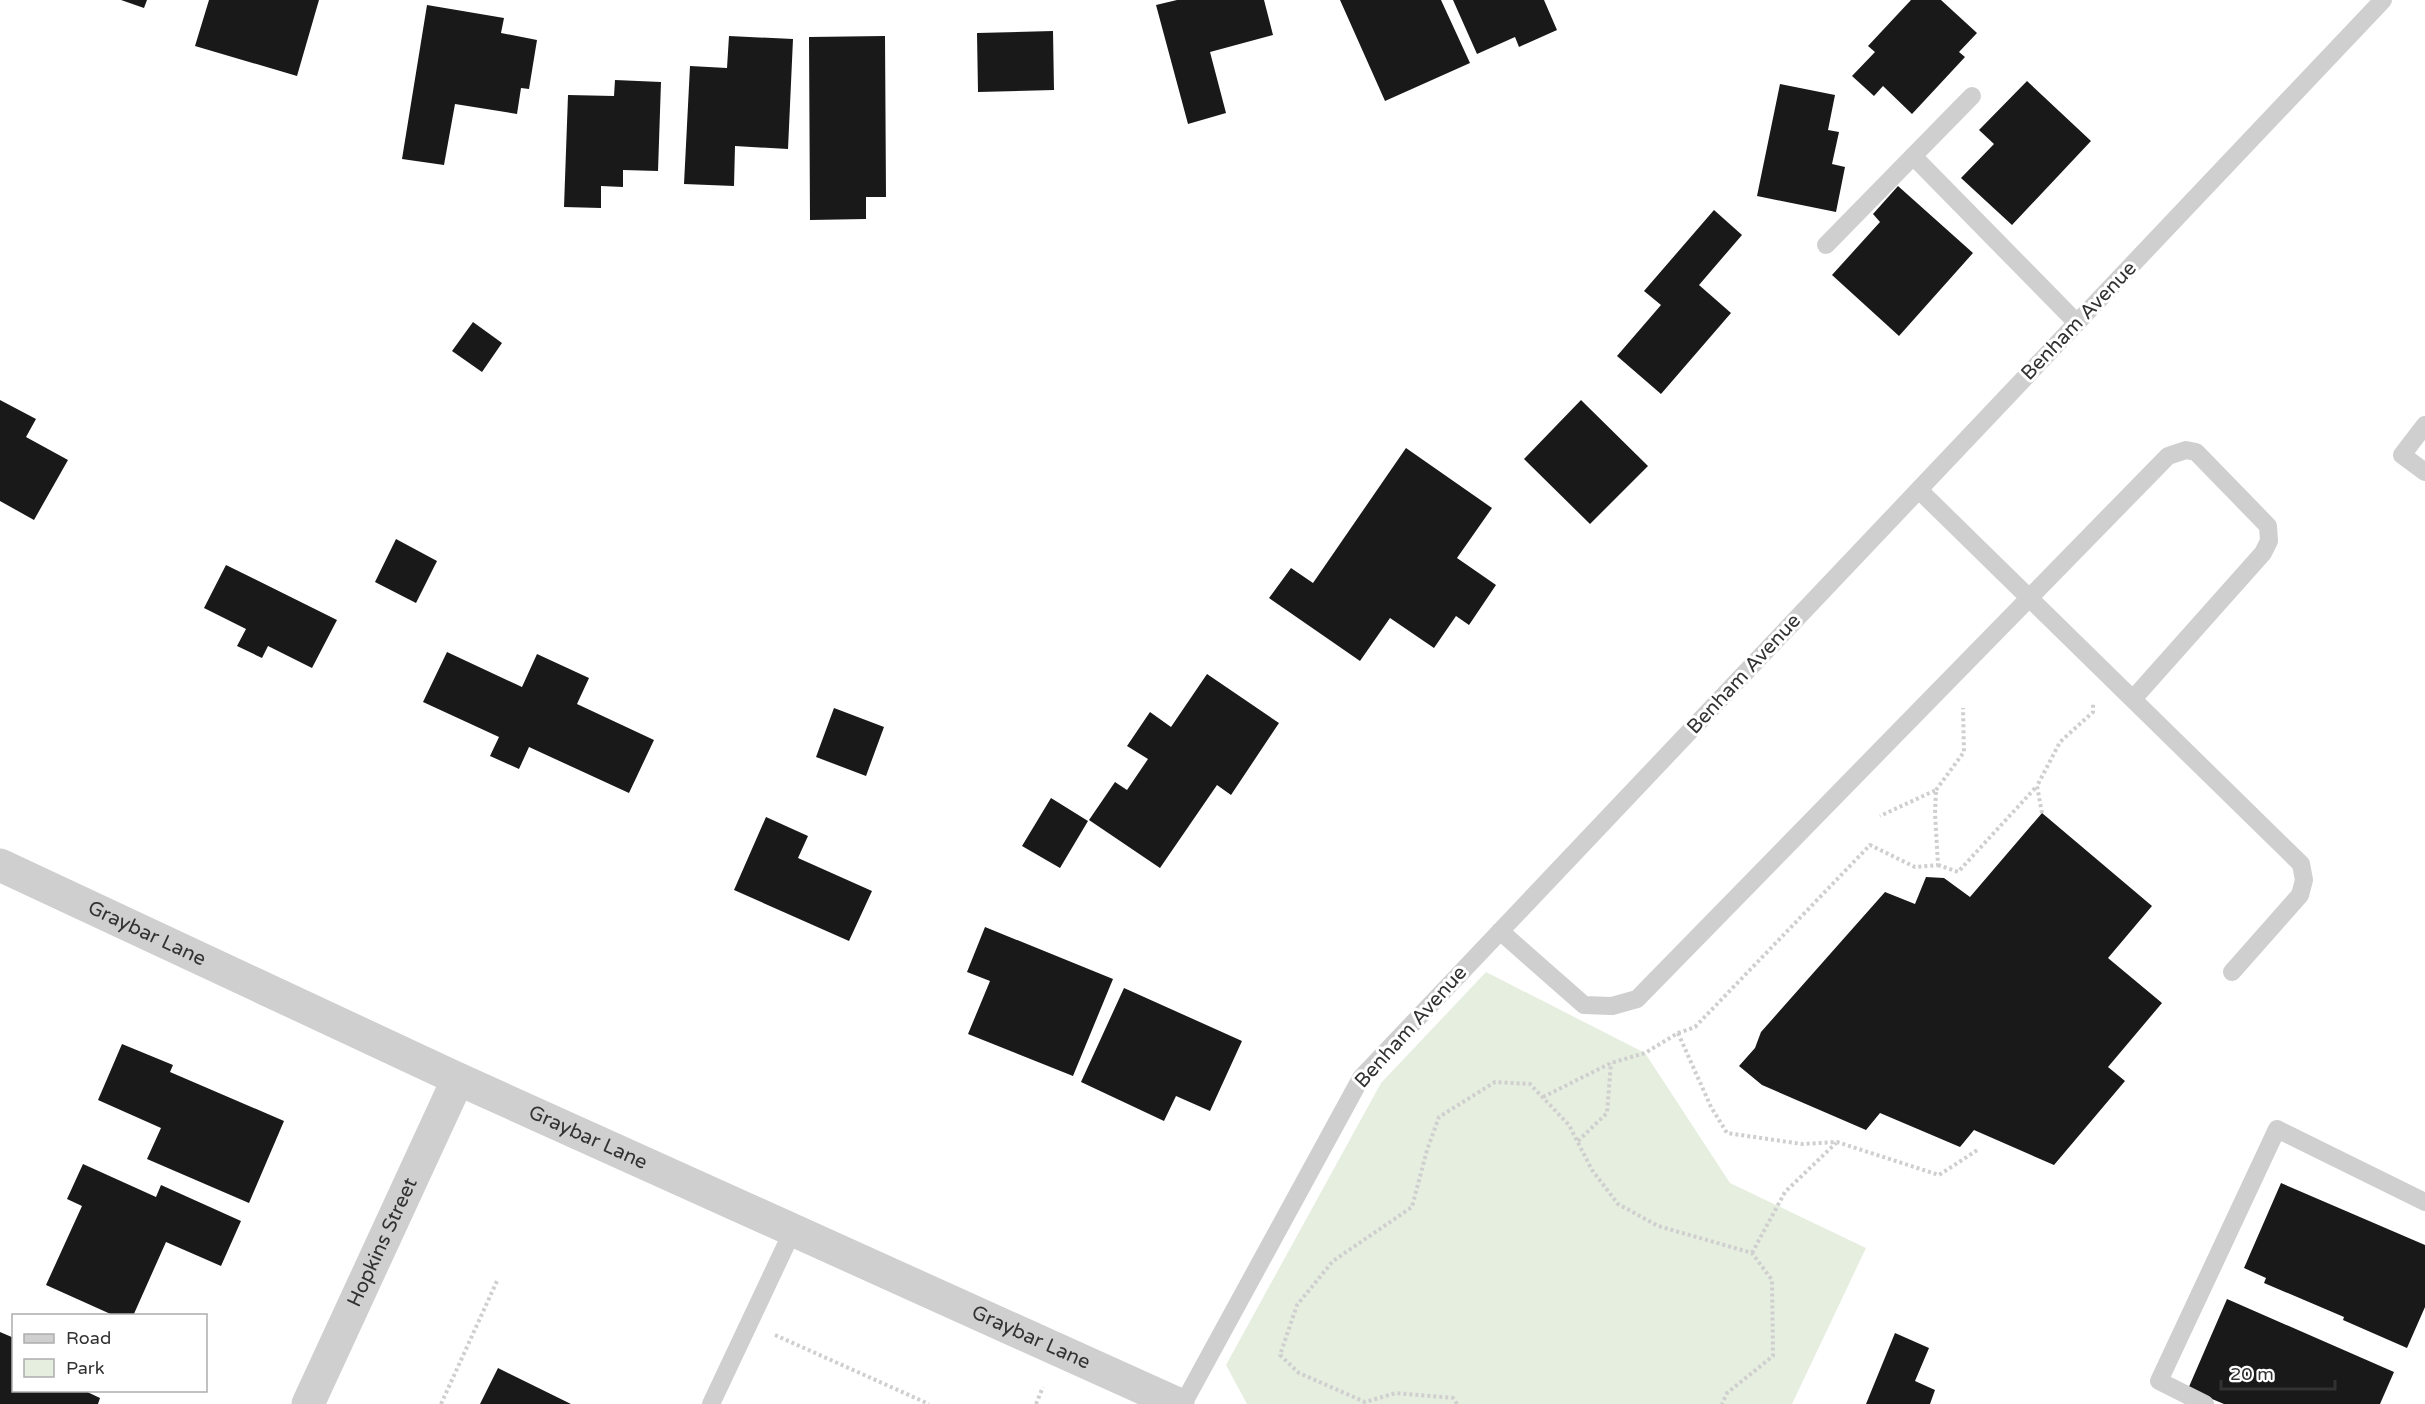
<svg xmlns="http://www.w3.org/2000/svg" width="2425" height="1404" font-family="'Varela Round',sans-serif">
<rect width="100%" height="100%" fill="#fff"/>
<path fill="#e6eee0" d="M1486,972L1645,1053L1730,1183L1866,1248L1792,1404H1247L1226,1365L1381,1083Z"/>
<path fill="#191919" d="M121,0H147L144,8Z
M209,0H319L297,76L195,46Z
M1177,0H1264L1273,35L1210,52L1226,113L1188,124L1156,5Z
M1340,0H1441L1470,63L1385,101Z
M1453,0H1544L1557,30L1519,47L1515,37L1477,54Z
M1911,0H1941L1977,33L1959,52L1965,57L1912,114L1883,86L1874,96L1852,76L1875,52L1868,46Z
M427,5L504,18L501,33L537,40L529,89L521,88L517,114L455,104L444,165L402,159Z
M1053,31L1054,90L978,92L977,33Z
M729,36L793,39L788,149L735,146L734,186L684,184L690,66L727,68Z
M885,36L886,197H866V219L810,220L809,37Z
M615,80L661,82L658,171L623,170V187L601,186V208L564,207L568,95L614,96Z
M2027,81L2091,141L2012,225L1961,178L1994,144L1979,130Z
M1780,84L1835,95L1828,130L1839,132L1832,164L1845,167L1836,212L1757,196Z
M1898,186L1973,253L1899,336L1832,275L1880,222L1873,214Z
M1714,210L1742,235L1699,285L1731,313L1661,394L1617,356L1661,305L1644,291Z
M473,322L502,343L482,372L452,351Z
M0,400L36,419L26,437L68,460L34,520L0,501Z
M1581,400L1648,466L1590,524L1524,459Z
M1406,448L1492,508L1457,558L1496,585L1469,625L1456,616L1434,648L1390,618L1360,661L1269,598L1291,568L1313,583Z
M396,539L437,561L416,603L375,582Z
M226,565L337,620L312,668L268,646L262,658L237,646L246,629L204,608Z
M447,652L522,687L537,654L589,678L577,704L654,740L629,793L529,747L519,769L490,756L499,737L423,702Z
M1207,674L1279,723L1231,795L1217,785L1160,868L1089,820L1115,782L1127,790L1148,759L1127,746L1150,712L1171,727Z
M834,708L884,727L866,776L816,757Z
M1051,798L1088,821L1060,868L1022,846Z
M2042,813L2152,906L2108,958L2162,1003L2108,1067L2125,1081L2054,1165L1974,1130L1960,1147L1880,1113L1866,1130L1762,1085L1739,1066L1755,1048L1761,1032L1885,892L1915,904L1926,877L1944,878L1970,897Z
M766,817L808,836L798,858L872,891L849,941L734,890Z
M985,927L1113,979L1073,1076L968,1034L990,981L967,972Z
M1124,988L1242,1041L1210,1111L1176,1096L1164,1121L1081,1082Z
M122,1044L173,1065L170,1072L284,1121L249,1203L147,1159L161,1128L98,1100Z
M83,1164L156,1197L161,1185L241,1221L221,1266L166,1242L133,1316H115L46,1285L82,1206L67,1199Z
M2281,1183L2425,1245V1307L2407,1348L2343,1320L2344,1317L2264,1283L2266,1278L2244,1268Z
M2227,1299L2394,1372L2380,1404H2224L2188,1389Z
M0,1332L14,1338V1390H83L100,1398L98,1404H0Z
M1895,1333L1929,1348L1915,1381L1935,1390L1930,1404H1866Z
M498,1368L571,1404H480Z"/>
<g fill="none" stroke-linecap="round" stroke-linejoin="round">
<path stroke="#cfcfcf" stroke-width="4" stroke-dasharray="3 3" stroke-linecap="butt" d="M1936,790L1964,752L1963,708
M2042,813L2037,786L2060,742L2093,712V702
M1938,865L1958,872L2037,786
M1678,1033L1711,1107L1727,1133L1802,1144L1837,1142L1939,1175L1979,1149
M1543,1097L1611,1063L1645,1053L1678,1033L1695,1027L1870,845L1915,867L1938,865L1935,813L1936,790L1880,816
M1578,1141L1607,1113L1611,1063
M1752,1253L1785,1192L1836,1143
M775,1335L929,1404
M441,1404L497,1281
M1036,1404L1043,1387
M1457,1404L1453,1398L1396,1393L1365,1402L1299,1373L1280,1355L1297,1305L1333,1261L1412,1207L1427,1150L1439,1117L1495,1082L1530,1084L1569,1125L1592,1170L1618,1204L1658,1226L1752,1253L1772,1280L1773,1356L1727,1393L1722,1404"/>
<path stroke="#cfcfcf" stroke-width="18" d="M1913,156L2077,323
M1826,245L1972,96
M2425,425L2402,455L2425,472
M1919,490L2301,864L2304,880L2300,895L2232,972
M1500,931L1584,1005L1612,1006L1637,999L2168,456L2186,450L2196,452L2268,526L2269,541L2263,553L2133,699
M711,1404L793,1230
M1183,1404L1361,1078L2383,0
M2205,1404L2159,1381L2277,1129L2425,1202"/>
<g stroke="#cfcfcf" stroke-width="33">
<path id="s1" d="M0,865L458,1079L1178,1404"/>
<path id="s2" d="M308,1404L458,1079"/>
</g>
</g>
<g text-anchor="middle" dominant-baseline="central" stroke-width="6" stroke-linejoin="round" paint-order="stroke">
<g font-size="20" fill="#323232" stroke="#fff">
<text transform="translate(2079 321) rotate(-46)">Benham Avenue</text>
<text transform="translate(1744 674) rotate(-47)">Benham Avenue</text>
<text stroke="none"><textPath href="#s1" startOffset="162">Graybar Lane</textPath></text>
<text transform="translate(1411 1027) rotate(-48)">Benham Avenue</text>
<text stroke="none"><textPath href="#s1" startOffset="648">Graybar Lane</textPath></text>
<text stroke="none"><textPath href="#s2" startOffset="178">Hopkins Street</textPath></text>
<text stroke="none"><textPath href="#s1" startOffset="1134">Graybar Lane</textPath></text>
</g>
</g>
<rect x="12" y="1314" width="195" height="78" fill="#ffffff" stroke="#adadad" stroke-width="1.5"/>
<rect x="24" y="1334" width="30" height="9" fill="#cfcfcf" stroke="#adadad" stroke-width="1.5"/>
<text x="66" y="1344" font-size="18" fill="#323232">Road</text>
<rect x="24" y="1359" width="30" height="18" fill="#e6eee0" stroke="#adadad" stroke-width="1.5"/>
<text x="66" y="1374" font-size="18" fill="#323232">Park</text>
<path d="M2221 1380v9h114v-9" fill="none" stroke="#323232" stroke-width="3"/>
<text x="2230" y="1380" font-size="18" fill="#323232" stroke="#ffffff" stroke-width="4.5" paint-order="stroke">20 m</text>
</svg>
